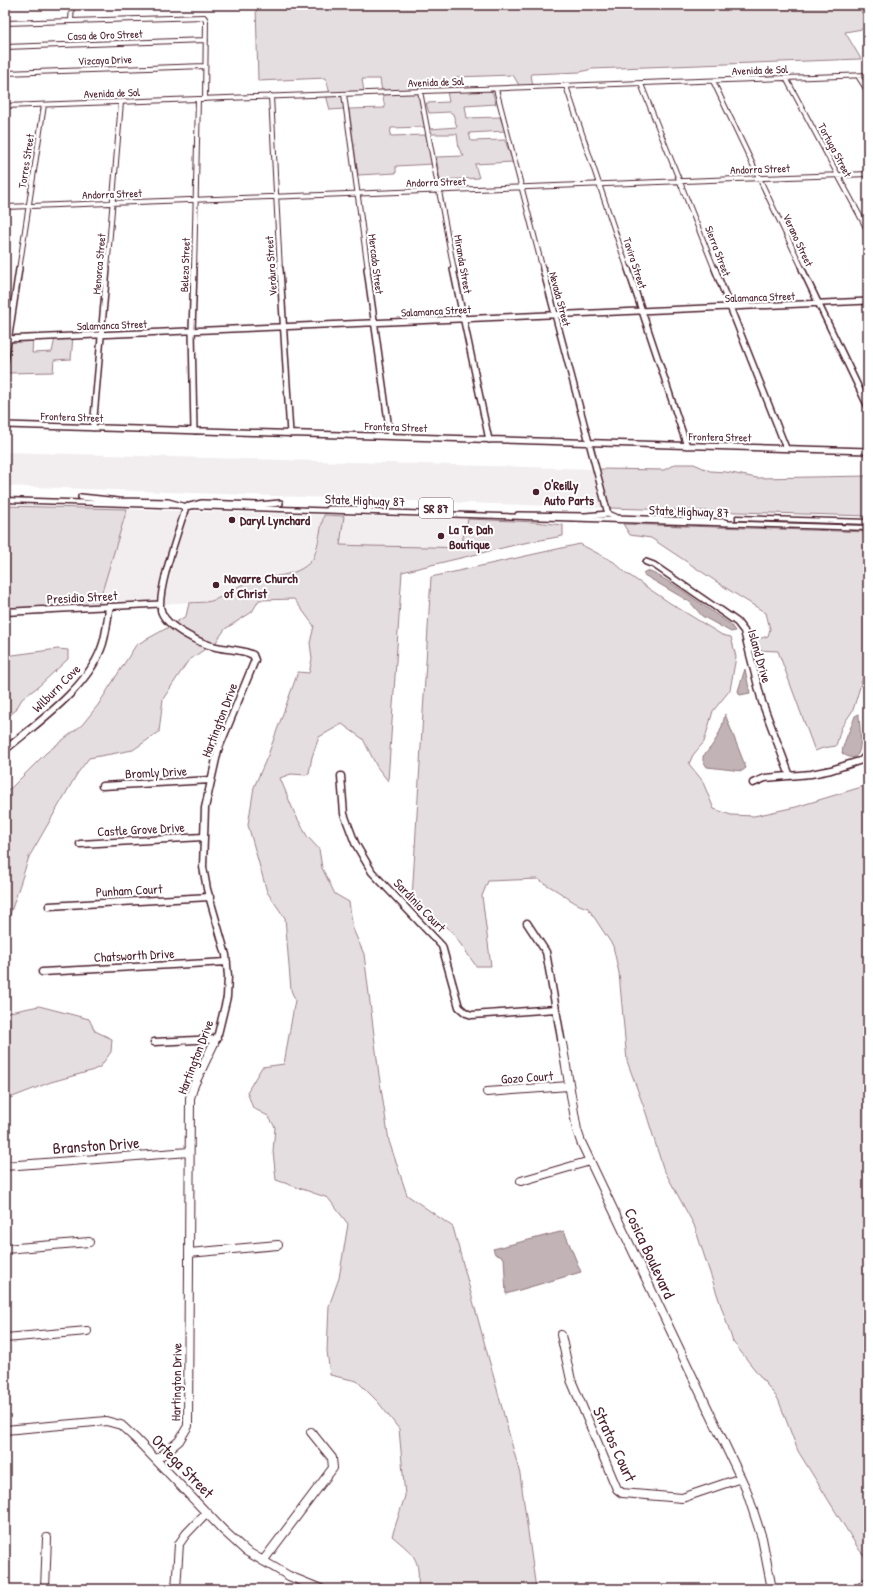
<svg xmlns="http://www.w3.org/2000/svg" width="873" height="1594" font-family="'Patrick Hand',sans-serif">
<rect width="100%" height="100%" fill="#fff"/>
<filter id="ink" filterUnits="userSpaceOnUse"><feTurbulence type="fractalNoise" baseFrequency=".025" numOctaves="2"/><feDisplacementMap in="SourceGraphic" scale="8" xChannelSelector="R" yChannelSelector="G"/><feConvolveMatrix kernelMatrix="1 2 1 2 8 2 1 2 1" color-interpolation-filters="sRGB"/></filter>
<g filter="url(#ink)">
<path fill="#f2eeef" d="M5,452L594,469L604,508L5,486Z
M127,509L181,511L157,602L98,605Z
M187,511H188L324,515L313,559L303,570L294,573L252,581L239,585L228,593L210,601L163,604Z
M344,516L468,519L460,548L413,546L384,547L339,545Z"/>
<path fill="#e5dee0" stroke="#987e86" d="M256,5H857L868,22V28L845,32L861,59L592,69L580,72L531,74L533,87H520L513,75L456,77L458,89L382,92L380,79H362L364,92L330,94L326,78L258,81Z
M492,90L496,104L465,106L467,118L500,117L505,131L469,133L471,141L505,140L513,162L475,164L479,178L440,180L436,157L464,156L459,149L457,134H432L430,129L457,127L453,114L450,112L429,113L426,103L449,102L447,91Z
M418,92L425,127L391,128L390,136L426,135L433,164L396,166V173L358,175L349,109L385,108L382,93Z
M326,95H343L344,109L330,110Z
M73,337L71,359L54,360L53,372L7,373L11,339H33L32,353L52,352L55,338Z
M675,464H694L710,471L726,472L757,478L868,476V516L610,508L599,469L664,470Z
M5,506L127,509L98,605L5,610Z
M324,515L344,516L340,545C380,547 420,546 460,548L468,519L535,522L563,525V536L519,544L402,572L388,781L377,767L363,739L342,724L319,737L312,757L309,773L306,775L291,774L280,778L294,812L307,836L319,849L322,868L335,894L349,902L353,929L364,954L379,1075L389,1141L407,1195L453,1227L520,1474L536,1589H418C420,1557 415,1556 392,1536L405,1496L399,1429L378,1402L357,1381L330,1375L327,1351L329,1306L339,1278L348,1224L328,1198L276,1180L273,1151L275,1127L268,1116L253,1108L247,1092L262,1067L284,1064L295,1000L291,990L285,918L267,892L248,825L254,787L268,755L298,672L309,673L312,659L310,643L314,626L294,599L259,600L252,612L225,629L214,645L200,639L173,624L186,616L189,603C196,602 204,603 211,601C225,597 235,586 249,582C271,574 296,579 312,560C317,554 321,525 324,515Z
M623,524L868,532V670L863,677L853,710L841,728L836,746L823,748L815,751L778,651L754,650L751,638H762L768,636L770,629L766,613L729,590L651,538L630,535Z
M580,544L614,562L626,573L670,603L722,635L731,637L736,657L730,690L713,711L704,742L693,755L689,764L702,780L714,809L731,815L754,816L796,807L868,785V1561L858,1548L798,1451L778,1399L733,1342L694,1225L663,1168L646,1113L627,1061L619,973L613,946L588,908C575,905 566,896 554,889C549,886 543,883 538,879L488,881L482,896L491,966H476L452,932L412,899L431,577Z
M169,627L212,648L211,650L205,649L188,661L163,699L159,732L133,750L89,758L77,774L29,857L5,930V791L11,788L46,753L82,725L98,705L136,645Z
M58,649L68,650V659L39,686L22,699L15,711L5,719V656Z
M39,1006L89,1019L95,1031L112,1039L111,1052L100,1067L91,1071L51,1082L5,1100V1013Z"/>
<path fill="#c1b3b6" stroke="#91787e" d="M646,571C662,573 713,613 730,624L735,631L731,632L702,616L690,602L644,575L643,573Z
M745,669L750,693L740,695L738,691Z
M725,714L746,768L742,771L707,767L703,761V756C715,744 722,731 725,714Z
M859,714C859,725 868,772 842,753C844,739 851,729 855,716Z
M564,1231L581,1272L506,1294L504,1258L495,1254L493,1249Z"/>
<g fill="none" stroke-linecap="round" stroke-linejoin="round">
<defs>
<path id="minor-far3" d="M71,21L72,5
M5,23L204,17L206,20L205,99
M5,47L206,40
M5,73L205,66
M858,76L868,92
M786,78L868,231
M713,81L803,270
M641,84L715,270
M566,86L628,270
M496,89L543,270
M420,91L454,270
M344,94L368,270
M271,96L280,270
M5,106L868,75
M5,207L868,174
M19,270L44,105
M107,270L121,102
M194,270L198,99"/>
<path id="minor-far2" d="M194,269L192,331L194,431
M280,269L290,434
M367,269L390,436
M453,269L489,440
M543,269L608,514
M628,269L687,446
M715,269L786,448
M802,269L868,407
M5,339L868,301
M5,362L19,269
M5,425L868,451
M93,428L107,269
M81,497L119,501L168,502L186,507L202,503L258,505L280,503
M329,509H366L375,506
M518,515L585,516L608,514L617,518L725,522
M646,562L654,565L721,611
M24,611L160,604
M108,611L109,606
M161,611C157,590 179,530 186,507"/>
<path id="minor-far1" d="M161,610C164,626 201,644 216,647C229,650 242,649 253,655L255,660L218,750L205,808L203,867L207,889L226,955L228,976L227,997L218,1034L213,1044
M720,610L737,622L744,631L762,702L790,776
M5,612L43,610
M868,711V738
M5,750C37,723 86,689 101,649C106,637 107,623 109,610
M341,776L344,814L355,843L372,872L442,946L459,1007L466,1013L472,1015L556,1009
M753,783L765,778L811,774L831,770L862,760L868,753
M102,786L211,780
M80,844L203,837
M49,906L210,897
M527,923L546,952L562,1044
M42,972L227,962
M154,1042L217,1039"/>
<path id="minor" d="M562,1043L577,1130L581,1142L746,1489L762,1538L772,1589
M487,1092L569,1086
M5,1166L189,1152
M521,1181L590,1161
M5,1249L89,1242
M189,1253L278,1245
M561,1335L571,1380L617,1489L622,1493L682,1498L741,1478
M5,1338L87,1331
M5,1430L106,1421L121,1425L136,1439L223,1530L246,1551L289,1576L321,1589
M156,1460L179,1441L188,1426L190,1098L194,1085L214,1043
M263,1561L333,1468L332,1458L311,1432
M45,1589L47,1538
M176,1589L179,1544L186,1534L207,1512
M859,1589L868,1581"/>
<path id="highway" d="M5,498L868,526V530L5,502Z
M736,516L868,520V524L739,520H736Z"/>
</defs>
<use href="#minor-far3" stroke="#4a1f2b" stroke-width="6"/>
<use href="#minor-far2" stroke="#4a1f2b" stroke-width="8"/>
<use href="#minor-far1" stroke="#4a1f2b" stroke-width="9"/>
<use href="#minor" stroke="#4a1f2b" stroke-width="10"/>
<use href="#highway" stroke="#4a1f2b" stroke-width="3"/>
<use href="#minor-far3" stroke="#fff" stroke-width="4"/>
<use href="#minor-far2" stroke="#fff" stroke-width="5"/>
<use href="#minor-far1" stroke="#fff" stroke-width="6"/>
<use href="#minor" stroke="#fff" stroke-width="8"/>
<use href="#highway" fill="#fff" fill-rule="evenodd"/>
</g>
</g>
<g fill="#4a1f2b" stroke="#fff" stroke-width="1.5">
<circle cx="536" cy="492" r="4"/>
<circle cx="232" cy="520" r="4"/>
<circle cx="441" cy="536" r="4"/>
<circle cx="216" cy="585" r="4"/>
</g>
<g text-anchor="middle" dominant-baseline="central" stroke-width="4" stroke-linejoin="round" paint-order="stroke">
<g font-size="11" fill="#4a1f2b" stroke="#fff">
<text transform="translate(105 35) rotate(-2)">Casa de Oro Street</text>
<text transform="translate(105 60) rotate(-2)">Vizcaya Drive</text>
<text transform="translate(760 70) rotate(-2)">Avenida de Sol</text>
<text transform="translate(436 82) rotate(-2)">Avenida de Sol</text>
<text transform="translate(112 93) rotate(-2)">Avenida de Sol</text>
<text transform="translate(835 150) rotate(62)">Tortuga Street</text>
<text transform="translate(26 161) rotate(-81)">Torres Street</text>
<text transform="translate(760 169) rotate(-2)">Andorra Street</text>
<text transform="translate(436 182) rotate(-2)">Andorra Street</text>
<text transform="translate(112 194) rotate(-2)">Andorra Street</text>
<text transform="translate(798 240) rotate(65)">Verano Street</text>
<text transform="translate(718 251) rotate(69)">Sierra Street</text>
<text transform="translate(635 263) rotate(72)">Tavira Street</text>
<text transform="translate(99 264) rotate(-85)">Menorca Street</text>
<text transform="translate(376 264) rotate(83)">Mercado Street</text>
<text transform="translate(463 264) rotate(80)">Miranda Street</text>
<text transform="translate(185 265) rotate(-88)">Beleza Street</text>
<text transform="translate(271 266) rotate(-94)">Verdura Street</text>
<text transform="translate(760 297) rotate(-2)">Salamanca Street</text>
<text transform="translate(560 299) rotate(75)">Nevada Street</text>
<text transform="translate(436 311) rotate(-3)">Salamanca Street</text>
<text transform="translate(112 325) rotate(-2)">Salamanca Street</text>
<text transform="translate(72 417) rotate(2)">Frontera Street</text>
<text transform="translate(396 427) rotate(2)">Frontera Street</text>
<text transform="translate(720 437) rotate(1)">Frontera Street</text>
</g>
<rect fill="#fff" stroke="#80626b" stroke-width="1" x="419" y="498" width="34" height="20" rx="3"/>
<g font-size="12" font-weight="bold" fill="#4a1f2b">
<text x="436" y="508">SR 87</text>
</g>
<g font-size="13" font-weight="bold" fill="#4a1f2b" stroke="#fff" text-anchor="start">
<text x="544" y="485">O'Reilly<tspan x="544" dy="15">Auto Parts</tspan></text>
<text x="240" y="520">Daryl Lynchard</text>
<text x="449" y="529">La Te Dah<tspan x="449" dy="15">Boutique</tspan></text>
<text x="224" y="578">Navarre Church<tspan x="224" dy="15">of Christ</tspan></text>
</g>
<g font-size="13" fill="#4a1f2b" stroke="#fff">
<text transform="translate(365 500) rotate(2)">State Highway 87</text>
<text transform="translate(689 511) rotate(2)">State Highway 87</text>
<text transform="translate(82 597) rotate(-3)">Presidio Street</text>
<text transform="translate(760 656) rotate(74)">Island Drive</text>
<text transform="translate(56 688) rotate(-45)">Wilburn Cove</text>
<text transform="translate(219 720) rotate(-69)">Hartington Drive</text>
<text transform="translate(156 772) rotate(-3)">Bromly Drive</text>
<text transform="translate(141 829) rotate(-3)">Castle Grove Drive</text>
<text transform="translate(129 890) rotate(-3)">Punham Court</text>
<text transform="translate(420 905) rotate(46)">Sardinia Court</text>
<text transform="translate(134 955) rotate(-3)">Chatsworth Drive</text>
<text transform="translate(195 1057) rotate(-69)">Hartington Drive</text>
<text transform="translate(527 1077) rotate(-4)">Gozo Court</text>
<text transform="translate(176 1382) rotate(-89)">Hartington Drive</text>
</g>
<g font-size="16" fill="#4a1f2b" stroke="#fff">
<text transform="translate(96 1145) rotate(-4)">Branston Drive</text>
<text transform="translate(650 1253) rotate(65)">Cosica Boulevard</text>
<text transform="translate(615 1444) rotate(65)">Stratos Court</text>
<text transform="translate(183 1466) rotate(46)">Ortega Street</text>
</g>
</g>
<rect width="873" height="1594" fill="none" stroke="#fff" stroke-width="20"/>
<rect x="10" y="10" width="853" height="1574" fill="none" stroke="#4a1f2b" stroke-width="1.5" filter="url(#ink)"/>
</svg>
